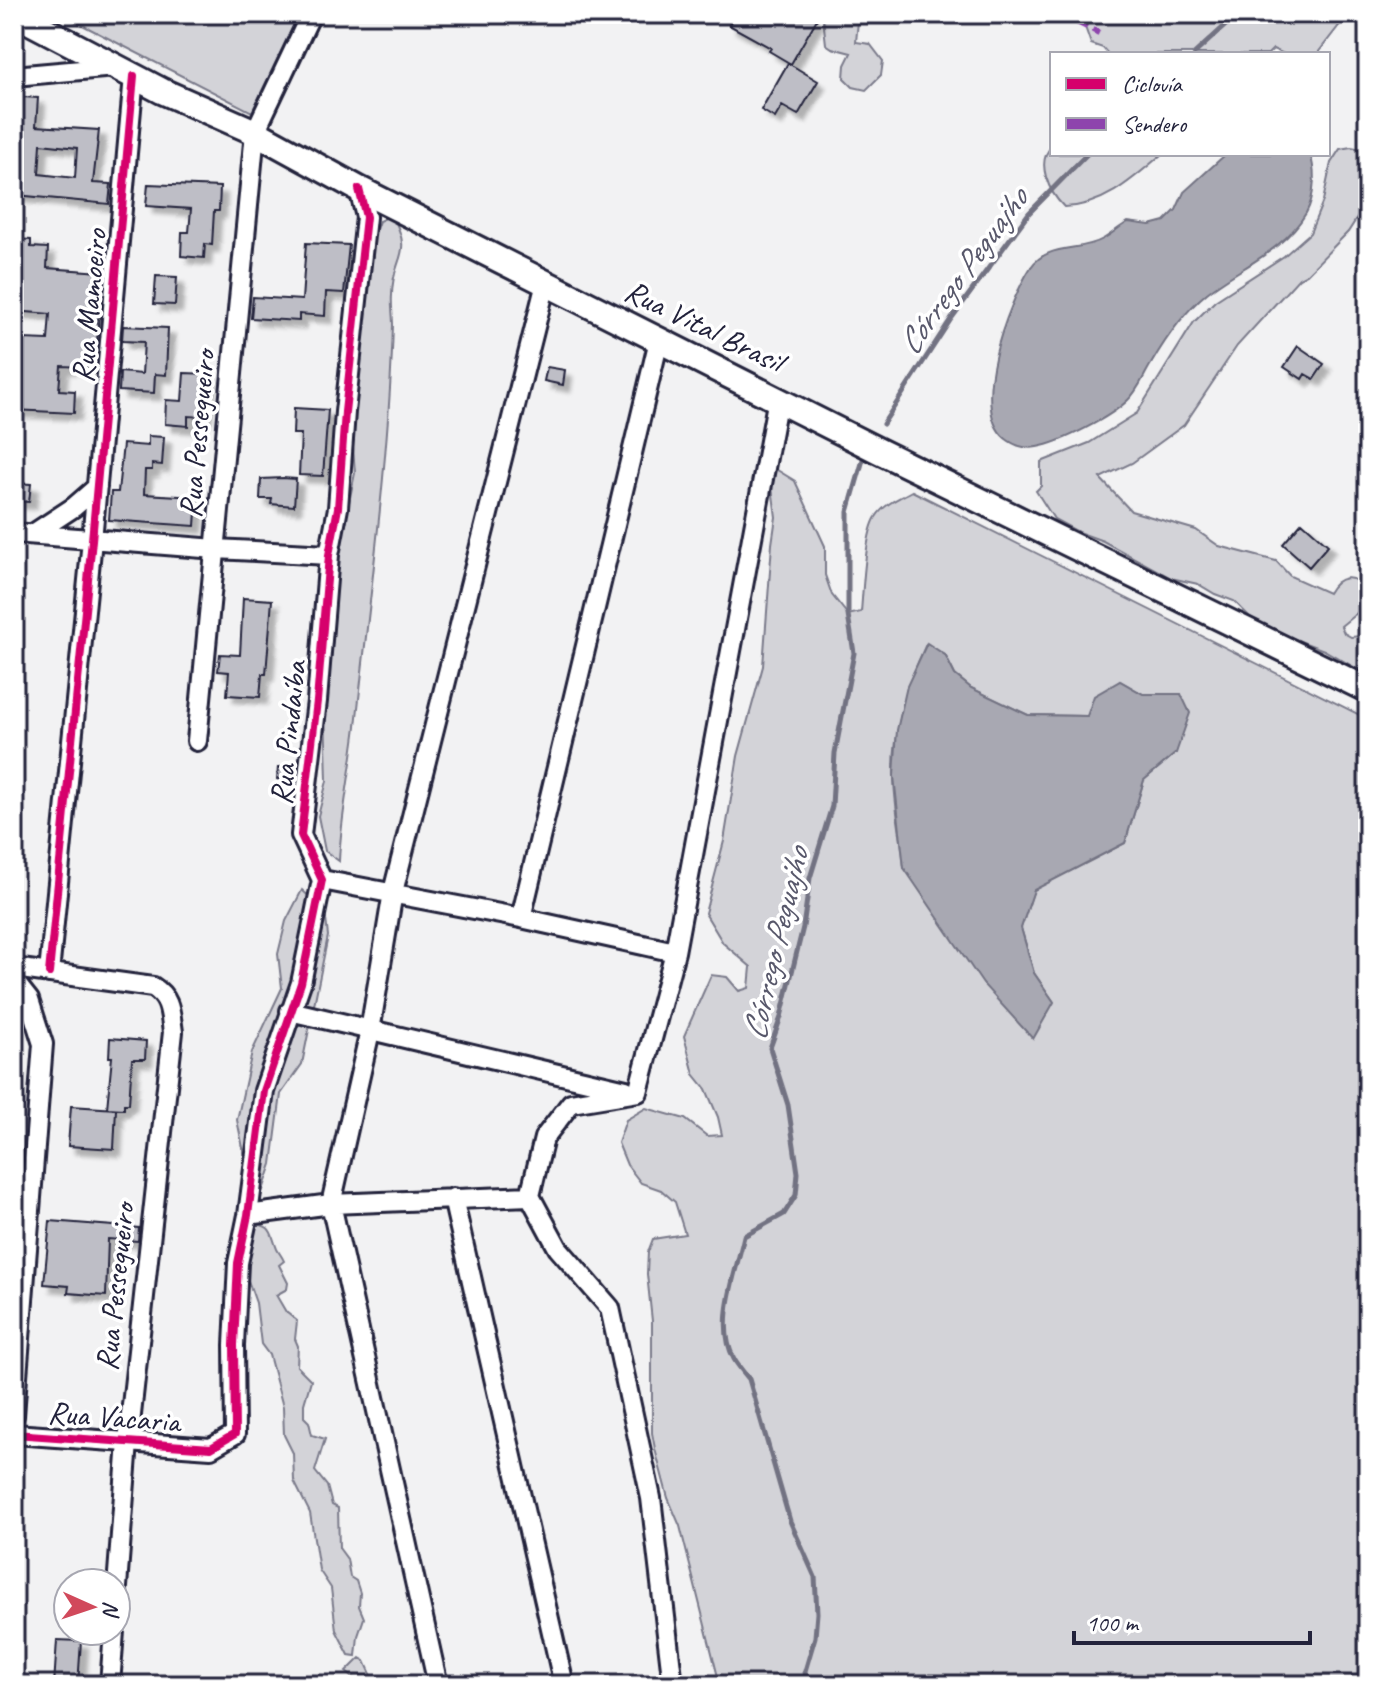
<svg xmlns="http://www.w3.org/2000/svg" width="1382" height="1699" font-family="Caveat,sans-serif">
<defs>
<filter id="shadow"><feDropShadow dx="7" dy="7" stdDeviation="2" flood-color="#0004"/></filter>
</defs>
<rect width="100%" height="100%" fill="#f2f2f3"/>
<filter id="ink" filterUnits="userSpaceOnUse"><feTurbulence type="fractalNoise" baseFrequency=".0125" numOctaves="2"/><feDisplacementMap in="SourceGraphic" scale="16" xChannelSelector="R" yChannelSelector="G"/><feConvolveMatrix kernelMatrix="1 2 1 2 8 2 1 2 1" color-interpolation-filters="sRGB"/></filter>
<g filter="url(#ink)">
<path fill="#d3d3d8" stroke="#7a7a8a" stroke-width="2" fill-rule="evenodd" d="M61,14H299L252,112Z
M833,14H854L858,21L856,42L870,44L883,61L881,75L866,90L853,87L844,78L845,65L851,53L832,48L826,44L823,18L834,19Z
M1088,14H1157L1165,17L1172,14H1348L1317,54H1284L1273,49L1268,54H1108L1103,48L1091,44L1085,27Z
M1052,146V154H1162C1133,179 1104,206 1064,207C1049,192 1035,162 1052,146Z
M1351,147L1368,150V201L1348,232L1307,274L1299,278L1237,346L1184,425L1132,463L1100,478L1131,511L1196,530L1219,546L1276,561L1290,576L1328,593C1338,575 1353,573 1367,589L1363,608L1341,626L1344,633L1351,637L1368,635V675L1324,650L1273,631L1253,620L1234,601L1215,594L1198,584L1171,578L1103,541L1078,532L1054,519L1036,491L1041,486V462L1089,443L1137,413L1194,322L1215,301L1284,256L1310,233L1323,201L1331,163L1340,149Z
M392,215C415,257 392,256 392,295C391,305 393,315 393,325C389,456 371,587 357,717C352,766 341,813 339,861L325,851L318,816L327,781L325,707L337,562L355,473L352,434L358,325L373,238L379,221Z
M769,465L795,481L825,546V575L832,595L848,615L861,612C863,590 865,534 876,517C884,504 899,498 912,491L1368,719V1685H720L680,1526L668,1498L655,1449L652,1433V1321L647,1274L648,1252L653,1239L685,1234L675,1202L661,1190L641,1183L627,1165L618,1143L626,1120L646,1108L685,1119L707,1136L722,1135L718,1117L706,1089L694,1074L684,1036L711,975L727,977L739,991L749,988L751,967L723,943L705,913L724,841L738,756L763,666L772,544L776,517ZM926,644L945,655L955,675L971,688L1028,715L1087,716L1120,681L1143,694H1181L1176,753L1144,780L1125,843L1034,889L1021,928L1034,973L1054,1002L904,868C902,838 894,806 894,776C893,729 907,686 926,644Z
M302,890L325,911L328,936L302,1064L281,1094L272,1164L261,1196L251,1185L237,1120L252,1052L282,988L278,954L286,921Z
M249,1223C274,1225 270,1232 277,1249C279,1253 282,1256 284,1261L279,1265L288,1283L287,1289L276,1295L286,1312L297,1321L295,1339L298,1346L297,1366L311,1380L304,1404V1417L309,1422L312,1435L325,1439L315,1471L327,1486L332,1505L338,1508L339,1548L347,1559L350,1577L356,1581L360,1593L359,1606L364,1618L358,1636L356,1656L349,1655L336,1630L331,1588L319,1570L310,1513L294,1481L293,1453L284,1435L283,1407L269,1355L261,1344L256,1303L244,1269Z
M360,1658L365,1661L376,1685H358L356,1680L346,1672Z"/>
<path fill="#a8a8b2" stroke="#727282" stroke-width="2" d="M1226,154H1310C1316,171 1315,197 1306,213C1284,251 1240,267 1207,293C1184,312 1166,338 1151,364C1144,375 1138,391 1128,400C1111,417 1061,443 1037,447C1026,449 1018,447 1009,441C965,414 1009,301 1031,267C1047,243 1081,252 1103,239C1112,234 1119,227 1128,222L1150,225L1165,221L1176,210L1184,192Z
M927,643L945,655L955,675L971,688L1028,715L1087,716L1094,696L1120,681L1143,694H1181L1190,713L1176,753L1144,780L1125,843L1034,890L1021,928L1034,973L1054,1002L1033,1039L983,984L904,868L894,776L897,730L907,686Z"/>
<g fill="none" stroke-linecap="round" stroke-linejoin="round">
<path stroke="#727282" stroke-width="5" d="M1194,54L1238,14
M883,424L951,319L1029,213L1087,154
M806,1685L805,1671L815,1637L817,1613L815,1577L790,1521L749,1379C744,1373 738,1366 734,1359C715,1324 736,1273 744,1236L784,1214L796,1195L798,1173L788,1105L770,1048L781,1017L803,927L810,878L832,806L835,753L854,653L848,615V512L864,456"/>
</g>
<path fill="#bebec6" stroke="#22223b" stroke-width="2" fill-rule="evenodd" filter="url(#shadow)" d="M734,14H808L817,19L791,64L769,51L771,48L729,25Z
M788,63L818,81L798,115L782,106L775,118L761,110Z
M23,97L38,98L36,126L99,130L93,183L111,184L109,204L16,195ZM41,144L77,148L75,178L39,174Z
M148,184L220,187L219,211H214L212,245L205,244L204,258L181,256L182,232H189L191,209L146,206Z
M16,239L31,240V247L48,248L47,268L101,272L97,344L87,343L86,367L61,366L59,390L75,391L74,413L14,410V386H17V375L21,376L23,339L48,340L50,314L14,311Z
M306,243L349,245L344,293L326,292L325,316L299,314V321L251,318L253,297L302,300Z
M156,276L177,277L175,305L154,304Z
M123,326L168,328L166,375L155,374L154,393L119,391L120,372L142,374L144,342L122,341Z
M1298,346L1324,364L1314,379L1305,374L1302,379L1284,367Z
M547,367L565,370L563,385L544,381Z
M184,373L210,374L204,417L188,416V426L165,424L166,400L182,401Z
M294,408L328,410L323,476L299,475L301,434H293Z
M148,436L164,437L162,465L152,464V470H145L144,494L197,497L195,526L109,520L111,492H118L123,444L148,446Z
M283,478L296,479L294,506L271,504L272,499H260L261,479Z
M14,483L31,484L29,502L14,501Z
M1302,522L1328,545L1309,567L1283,544Z
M243,598L272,600L266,674H262L260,697L227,695L229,672L218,671L220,654L240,655Z
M278,767L297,768L295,781L277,779Z
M110,1038L146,1041L145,1059H132L129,1104H124V1109L107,1108L112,1057H109Z
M71,1106L116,1109L114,1149L68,1146Z
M50,1221L139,1228L138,1241L108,1239L106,1296L68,1293L69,1286L44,1284Z
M57,1640L81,1641L78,1685H54Z"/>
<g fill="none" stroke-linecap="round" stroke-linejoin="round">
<defs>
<path id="minor" d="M14,76L115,67
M14,533L216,549L329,555
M33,534L74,507L97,487
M197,741L255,132L311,14
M322,880L521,918L675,952
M521,918L659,340
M14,968L153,987C171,998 170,1013 173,1032L128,1442L116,1600
M49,973L92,540L134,76
M14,981L29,1000L43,1044L14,1415
M290,1011L626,1090
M530,1196L544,1138L571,1103L638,1092L675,952L778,398
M453,1198L564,1685
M248,1215L331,1204L530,1196L558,1248L610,1308L651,1498L673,1685
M14,1434L211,1448L235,1434L234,1345L238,1263L248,1215L264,1091L301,983L322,880L301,835L317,701L329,555L338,508L345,412L366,217L359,189
M110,1685L114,1631
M438,1685L331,1204L370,1031L393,892L546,283"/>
<path id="secondary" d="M15,14L162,91L255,132L359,189L879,451L1368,690"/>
</defs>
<use href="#minor" stroke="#22223b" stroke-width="24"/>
<use href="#secondary" stroke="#22223b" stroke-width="30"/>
<use href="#minor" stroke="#fff" stroke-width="18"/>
<use href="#secondary" stroke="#fff" stroke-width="24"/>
<path stroke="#8e44ad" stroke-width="6" stroke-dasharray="12 6" stroke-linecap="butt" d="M1060,14L1099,33"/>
<defs>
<path id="cycleway" d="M49,973L92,540L134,76
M14,1434L211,1448L235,1434L234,1345L238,1263L248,1215L264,1091L301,983L322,880L301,835L317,701L329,555L338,508L345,412L366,217L359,189"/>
</defs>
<use href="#cycleway" stroke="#fff" stroke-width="13"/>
<use href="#cycleway" stroke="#d6006c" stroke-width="8"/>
</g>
</g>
<g text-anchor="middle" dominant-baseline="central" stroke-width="7" stroke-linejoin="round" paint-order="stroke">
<g font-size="32" fill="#22223b" stroke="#fff">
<text transform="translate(89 306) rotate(-85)">Rua Mamoeiro</text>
<text transform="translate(704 326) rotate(26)">Rua Vital Brasil</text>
<text transform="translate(197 434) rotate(-85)">Rua Pessegueiro</text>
<text transform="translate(288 733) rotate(-84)">Rua Pindaíba</text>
<text transform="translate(115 1287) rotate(-84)">Rua Pessegueiro</text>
<text transform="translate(114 1417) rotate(4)">Rua Vacaria</text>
</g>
<g font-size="34" font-style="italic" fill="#58586b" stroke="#fff">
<text transform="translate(962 271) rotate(-54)">Córrego Peguajho</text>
<text transform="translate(775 944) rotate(-77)">Córrego Peguajho</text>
</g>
</g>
<rect width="1382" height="1699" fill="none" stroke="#fff" stroke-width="48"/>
<rect x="24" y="24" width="1334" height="1651" fill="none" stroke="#22223b" stroke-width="3" filter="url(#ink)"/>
<rect x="1050" y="52" width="280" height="104" fill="#ffffff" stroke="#a7a7b1" stroke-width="2"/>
<rect x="1066" y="78" width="40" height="12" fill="#d6006c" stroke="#a7a7b1" stroke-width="2"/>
<text x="1122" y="92" font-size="24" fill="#22223b">Ciclovía</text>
<rect x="1066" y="118" width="40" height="12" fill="#8e44ad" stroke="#a7a7b1" stroke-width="2"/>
<text x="1122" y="132" font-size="24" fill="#22223b">Sendero</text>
<g transform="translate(92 1607) rotate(93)"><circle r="38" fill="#ffffff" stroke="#a7a7b1" stroke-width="2"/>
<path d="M0-6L14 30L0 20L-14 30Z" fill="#d1495b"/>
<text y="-12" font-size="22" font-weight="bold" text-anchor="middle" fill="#22223b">N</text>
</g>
<path d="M1074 1631v12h236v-12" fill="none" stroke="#22223b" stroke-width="4"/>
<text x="1086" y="1631" font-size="24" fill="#22223b" stroke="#ffffff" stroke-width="6" paint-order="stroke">100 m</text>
</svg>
